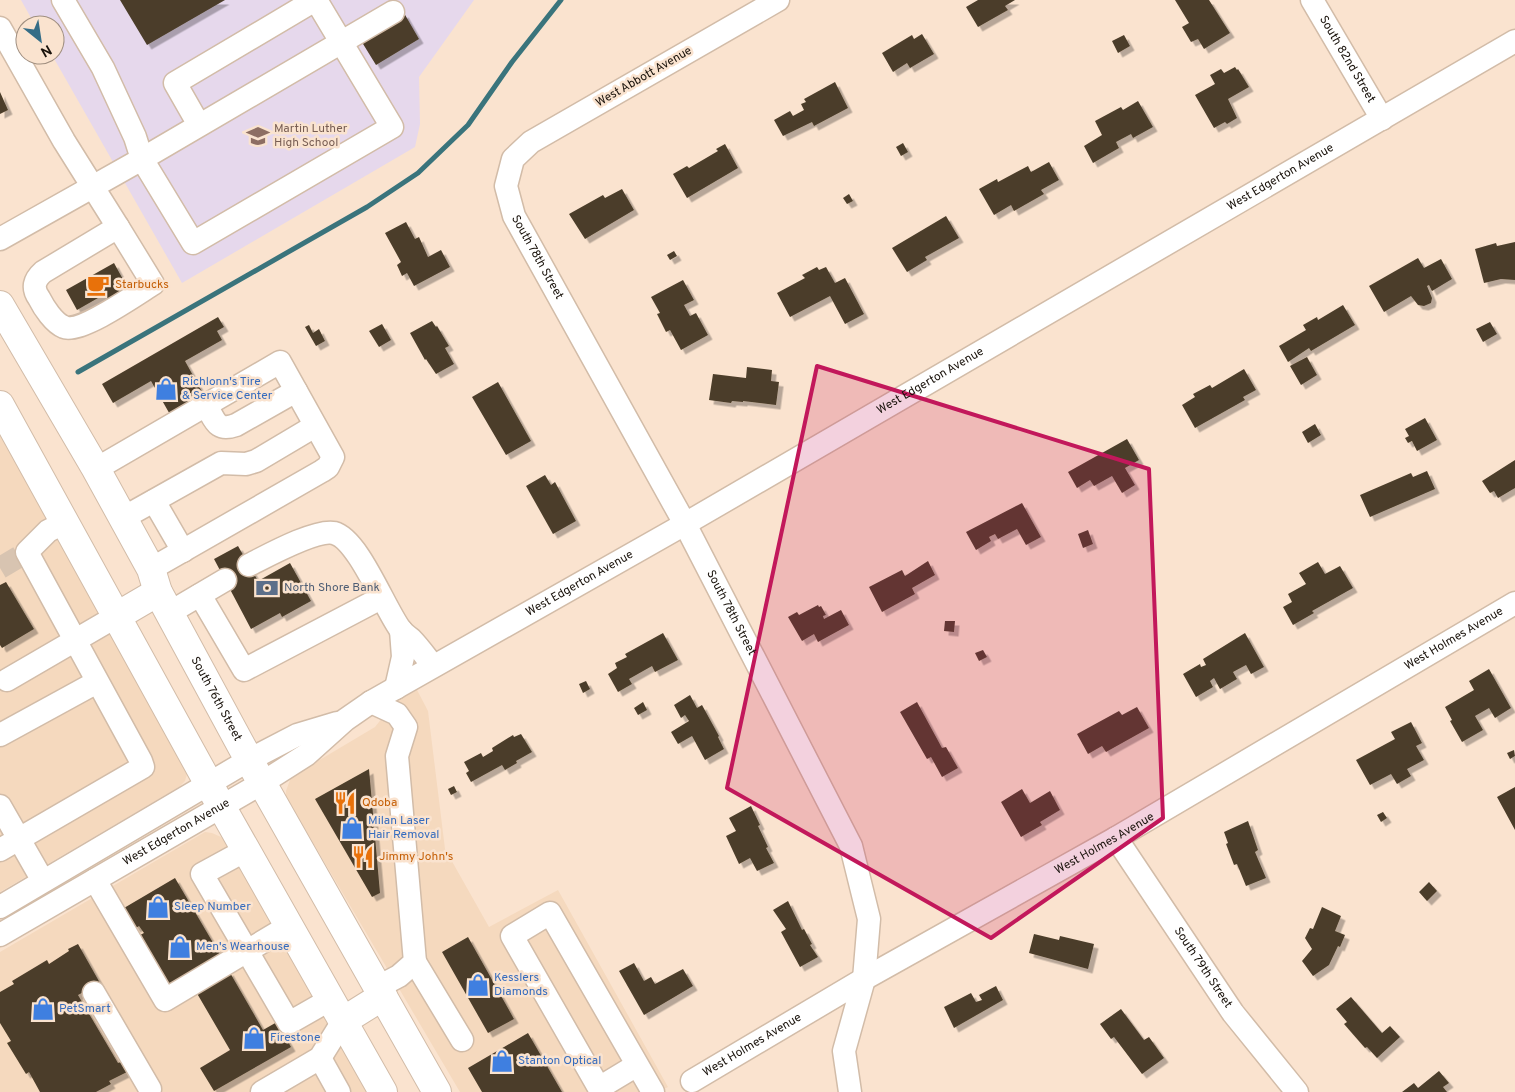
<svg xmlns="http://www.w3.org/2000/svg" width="1515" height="1092" font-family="Overpass,sans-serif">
<defs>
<filter id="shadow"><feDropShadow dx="4.5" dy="4.5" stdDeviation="0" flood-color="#0004"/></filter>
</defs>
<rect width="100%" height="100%" fill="#fae3cf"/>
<path fill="#f5d9be" d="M0,430L186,767L187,774L185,781L179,787L0,892Z
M416,688L428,711L445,849L489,927L558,890L668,1087L658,1092H460L286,797V791L291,777L375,727L394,703Z
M205,832L212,833L221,837L227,843L367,1092H0V952Z"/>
<path fill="#e6d8ec" d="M21,0H474L419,77L420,124L415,147L182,283L52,55H55V25H35Z"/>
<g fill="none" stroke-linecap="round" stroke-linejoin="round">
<path stroke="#3a747c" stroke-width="5" d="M78,372L367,207L418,173L468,125L512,62L561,0"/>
</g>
<path fill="#4c3e2a" filter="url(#shadow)" d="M120,0H225L147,45Z
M978,0H1015L1005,6L1008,10L978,27L966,7Z
M1175,0H1209L1230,33L1204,49L1198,39L1191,42L1182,27L1189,23Z
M404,13L419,39L376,65L360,39Z
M922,34L934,54L910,68L907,63L893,72L882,53L912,35L914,39Z
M1124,35L1130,46L1118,53L1112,41Z
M1235,67L1237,70L1238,69L1249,87L1228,99L1237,118L1227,124L1225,122L1214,128L1195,95L1215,84L1210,75L1221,69L1224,73Z
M835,82L848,108L814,126L812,122L783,136L774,120L790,111L793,116L804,110L801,104L806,102L804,99Z
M0,92L8,110L0,114Z
M1138,101L1153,127L1133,138L1131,134L1116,142L1119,148L1093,163L1084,146L1102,135L1095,121L1121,107L1123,110Z
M903,143L908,152L901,156L896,147Z
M725,144L738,168L687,198L673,174L687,166L689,168L718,151L716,149Z
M1049,162L1059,180L1041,190L1044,194L1014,211L1011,205L994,215L979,189L997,179L998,182L1028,166L1031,172Z
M622,189L634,210L585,239L569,214L603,195L605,198Z
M849,194L853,201L847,204L843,198Z
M946,216L959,238L925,257L927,260L907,272L892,248Z
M406,222L415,239L419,237L428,257L441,250L450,267L414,286L407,273L402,276L397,265L401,262L385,233Z
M1515,242V280L1501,279L1484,283L1475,249L1496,243L1497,246Z
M674,251L677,256L670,260L667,255Z
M1418,258L1424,268L1441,259L1452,279L1432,291L1429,285L1427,286L1432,298L1431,303L1424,306L1418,305L1411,296L1384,312L1369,286Z
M114,263L125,283L117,287L120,293L108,300L105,294L77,310L66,290Z
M817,267L819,270L826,267L835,283L845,278L864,314L845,324L830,296L790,317L777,293L805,278L802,275Z
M683,280L694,300L684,305L690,316L696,313L708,335L681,350L670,330L666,332L657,314L660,313L651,297Z
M1343,305L1355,325L1311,351L1309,348L1288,362L1279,346L1306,330L1303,325L1317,317L1318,320Z
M218,317L224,327L217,331L222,340L185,361L206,399L172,418L151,381L113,403L102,384Z
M432,321L436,327L437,326L449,346L445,348L454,364L436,374L426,359L425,360L410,333Z
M1490,322L1497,334L1483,342L1476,329Z
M382,324L391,340L379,347L369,331Z
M309,325L313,333L319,329L325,341L316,346L305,327Z
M1307,357L1317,375L1301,385L1290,366Z
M747,367L772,370L771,381L779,382L776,405L743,401V402L732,401L731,403L709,400L713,374L746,378Z
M1244,369L1256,390L1243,397L1245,400L1195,428L1182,405L1195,397L1193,394L1210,385L1212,388Z
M498,382L531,441L506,455L472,397Z
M1425,418L1437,440L1417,451L1412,441L1408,443L1405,438L1409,436L1405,429Z
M1315,424L1321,435L1308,443L1302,432Z
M1127,439L1139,460L1125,468L1135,485L1122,493L1112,476L1094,486L1090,480L1077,488L1068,472Z
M1515,460V488L1498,498L1494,491L1490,493L1482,481Z
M1427,471L1435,489L1370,517L1360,495L1411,473L1413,477Z
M545,475L551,485L555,482L576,521L553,534L526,486Z
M1022,503L1041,537L1026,545L1017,529L998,539L995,534L989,537L991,541L976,550L966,532Z
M1088,530L1093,544L1083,548L1078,534Z
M238,546L258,581L290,563L311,601L282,617L280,613L251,629L214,559Z
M928,561L935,575L912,588L915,594L882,612L869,587L902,570L905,576Z
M1318,562L1325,574L1340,566L1353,588L1312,611L1314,613L1293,625L1283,607L1292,602L1288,594L1306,584L1299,573Z
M6,582L34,629L2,648L0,645V585Z
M818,605L819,607L821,606L826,615L823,616L824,619L841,610L849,625L818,642L814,634L802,641L788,617L797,612L799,615Z
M945,621H955L954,632L944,631Z
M663,633L678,660L655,672L652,666L629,679L632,684L618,692L608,674L617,668L615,663L627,657L625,654Z
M1245,633L1264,667L1251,674L1246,665L1233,672L1237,679L1220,689L1214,678L1210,681L1213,687L1196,697L1183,674L1200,664L1201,667L1206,665L1203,659Z
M983,650L987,657L979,661L975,653Z
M1489,669L1511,708L1495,718L1489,708L1475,716L1483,730L1462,742L1450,721L1452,720L1445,707L1474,690L1469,681Z
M586,681L590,689L583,693L579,684Z
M690,695L697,708L702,705L719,736L718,737L724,749L705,760L692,736L678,744L671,732L689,721L685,715L681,718L674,705Z
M643,702L647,710L638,715L634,708Z
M917,702L942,748L946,747L958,768L942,777L931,757L927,759L900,712Z
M1137,707L1149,728L1106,752L1102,746L1088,754L1077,734L1119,711L1122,715Z
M1411,722L1422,743L1416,746L1424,760L1407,769L1411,776L1397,784L1391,774L1370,785L1356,760L1395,739L1391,732Z
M521,734L532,752L516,761L517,763L505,770L502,765L471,782L466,773L469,771L464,762L481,753L483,757L493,751L492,748L513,735L514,737Z
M1514,750L1515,756L1510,759L1507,753Z
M369,769L380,893L372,897L315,799Z
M454,786L457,792L451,795L448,789Z
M1515,787V830L1497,797Z
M1022,789L1030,803L1050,791L1060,810L1040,822L1042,825L1021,837L1001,802Z
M751,806L760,825L758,826L768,847L766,848L774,863L757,871L750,858L739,864L726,836L736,831L729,818Z
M1383,812L1387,818L1381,822L1377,815Z
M1248,821L1258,850L1255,852L1266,878L1246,886L1237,864L1234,865L1226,844L1228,843L1224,832Z
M175,878L222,958L169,989L138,936L144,933L139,926L136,928L124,908Z
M1429,882L1437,891L1427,901L1419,892Z
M788,901L802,930L804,929L812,944L810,945L818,957L800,967L781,932L786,929L773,910Z
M1322,907L1341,916L1335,931L1345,935L1340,947L1338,946L1329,965L1313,976L1302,961L1312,949L1305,938L1310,928L1313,929Z
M1034,934L1059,940L1060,936L1094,944L1088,969L1029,953Z
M468,937L514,1019L488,1033L442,952Z
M78,944L100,983L78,995L118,1063L121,1062L127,1072L109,1081L111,1084L96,1092H40L29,1072L26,1074L7,1043L11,1041L0,1023V992L14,984L12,981L47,960L49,964L69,951L68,949Z
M634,963L644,981L651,977L655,984L683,969L693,986L644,1015L619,971Z
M229,971L263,1030L277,1022L291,1047L214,1091L200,1068L230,1050L195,990Z
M996,986L1003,1000L954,1028L944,1007L971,993L976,1002L982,1000L979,995Z
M1351,997L1382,1033L1390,1026L1400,1037L1377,1058L1367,1047L1365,1048L1344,1024L1347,1022L1336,1009Z
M1121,1009L1144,1040L1149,1037L1164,1058L1142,1074L1114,1037L1111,1039L1100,1024Z
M528,1033L562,1092H482L468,1068Z
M1439,1071L1449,1083L1443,1087L1447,1092H1402L1414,1083L1418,1088Z"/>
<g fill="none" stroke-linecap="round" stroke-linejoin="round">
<path stroke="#d8c4b1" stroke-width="22" stroke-dasharray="22 11" stroke-linecap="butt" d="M0,568L27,552"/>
<defs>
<g id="minor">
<path d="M63,0L103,68L135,137L142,159L193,243L392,127L316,0"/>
<path id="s1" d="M778,0L531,142L513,159L506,186L514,216L685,524L851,846L869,919L864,979L844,1051L850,1092"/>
<path id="s2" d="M1312,0L1382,119"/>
<path d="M0,28L64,141L118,227"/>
<path d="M199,125L175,83L315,0"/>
<path d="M118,227L153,284C137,294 80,334 64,327C54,323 44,308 39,298C32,288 34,280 43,272Z"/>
<path d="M0,239L142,159L393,12"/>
<path d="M206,405C215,420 216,432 236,425L296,391"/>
<path d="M96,469L280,362L333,457L328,467L322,471L151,569"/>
<path d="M154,501L183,551"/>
<path d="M123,518L221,463L246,464L256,461L315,426"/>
<path d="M249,565C267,556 316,529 334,533C358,539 384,607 400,629C403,633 407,636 411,639C419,647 426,657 433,666"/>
<path d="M200,595L244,670L381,598"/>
<path d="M169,613L225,580"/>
<path d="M7,680L117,616"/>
<path d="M396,688L403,657L401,630"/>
<path d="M371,702L397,714L406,727L397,756L415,962L399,976L378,987"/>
<path d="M0,735L97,682"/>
<path d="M0,806L43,881"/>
<path id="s3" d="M1116,838L1233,1013L1297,1092"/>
<path d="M0,850L143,767L141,761L27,552L48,531L65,522"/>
<path d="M246,850L202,874L289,1023L331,999"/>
<path d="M95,880L165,1000L289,926"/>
<path d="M0,907L249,760L297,735L337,723"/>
<path id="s4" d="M0,935L262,783L306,755L345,720L371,702L685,524L1515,41"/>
<path d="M415,962L462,1040"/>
<path d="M94,993L150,1089"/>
<path d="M320,1058L339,1092"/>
<path d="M637,1065L599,1088L512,936L550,913L653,1092"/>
<path id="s5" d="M692,1081L864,979L1116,838L1515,603"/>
<path d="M262,1092L320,1058L343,1021"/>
</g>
<g id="major">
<path id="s6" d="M0,305L96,469L151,569L158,592L249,760L437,1092"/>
<path d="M0,405L221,806L383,1092"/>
<path d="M117,616L158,592"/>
<path d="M343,1021L383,996"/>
</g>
</defs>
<use href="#minor" stroke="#d2bca8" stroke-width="25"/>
<use href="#major" stroke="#d2bca8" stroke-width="30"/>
<use href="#minor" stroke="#fff" stroke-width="22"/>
<use href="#major" stroke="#fff" stroke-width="28"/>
</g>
<path fill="#c2185b" fill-opacity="0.2" stroke="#c2185b" stroke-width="4" stroke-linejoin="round" d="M817,366L1149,469L1163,818L991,938L727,788Z"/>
<defs>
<symbol id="school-bare" viewBox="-9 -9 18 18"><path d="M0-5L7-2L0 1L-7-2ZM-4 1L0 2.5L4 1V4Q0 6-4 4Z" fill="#8d6e63" stroke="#fae3cf" stroke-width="2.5" paint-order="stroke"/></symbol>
<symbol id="cafe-bare" viewBox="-9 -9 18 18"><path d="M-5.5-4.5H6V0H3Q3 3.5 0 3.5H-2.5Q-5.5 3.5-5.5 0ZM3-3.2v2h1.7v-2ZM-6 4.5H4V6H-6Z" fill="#e8710a" stroke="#fae3cf" stroke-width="2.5" paint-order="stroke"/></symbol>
<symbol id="shop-bare" viewBox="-9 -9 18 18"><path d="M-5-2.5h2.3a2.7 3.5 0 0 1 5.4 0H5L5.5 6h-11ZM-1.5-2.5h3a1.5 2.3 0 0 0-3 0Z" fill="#3f7fe0" stroke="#fae3cf" stroke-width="2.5" paint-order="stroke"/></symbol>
<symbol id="bank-bare" viewBox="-9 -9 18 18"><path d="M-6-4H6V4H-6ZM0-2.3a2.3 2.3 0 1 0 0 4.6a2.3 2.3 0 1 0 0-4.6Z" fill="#5c6f8a" stroke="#fae3cf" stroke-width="2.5" paint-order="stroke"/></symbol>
<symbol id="restaurant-bare" viewBox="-9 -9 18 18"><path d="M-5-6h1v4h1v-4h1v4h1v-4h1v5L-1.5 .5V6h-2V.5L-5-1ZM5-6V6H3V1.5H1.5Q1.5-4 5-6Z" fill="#e8710a" stroke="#fae3cf" stroke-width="2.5" paint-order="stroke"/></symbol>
</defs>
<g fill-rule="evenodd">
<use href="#school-bare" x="242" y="120" width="32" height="32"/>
<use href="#cafe-bare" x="82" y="269" width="32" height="32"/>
<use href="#shop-bare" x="150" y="373" width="32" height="32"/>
<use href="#bank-bare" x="251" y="572" width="32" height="32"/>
<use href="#restaurant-bare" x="329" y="787" width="32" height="32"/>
<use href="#shop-bare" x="336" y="812" width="32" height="32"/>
<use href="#restaurant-bare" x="347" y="841" width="32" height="32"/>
<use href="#shop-bare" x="142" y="891" width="32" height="32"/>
<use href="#shop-bare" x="164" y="931" width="32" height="32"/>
<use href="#shop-bare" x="462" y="969" width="32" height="32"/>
<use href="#shop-bare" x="27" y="993" width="32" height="32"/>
<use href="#shop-bare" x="238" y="1022" width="32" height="32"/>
<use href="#shop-bare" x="486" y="1045" width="32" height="32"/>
</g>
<g text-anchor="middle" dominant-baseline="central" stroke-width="5" stroke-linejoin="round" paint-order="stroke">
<g font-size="12" fill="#18110a" stroke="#fae3cf">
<text stroke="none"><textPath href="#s2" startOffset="69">South 82nd Street</textPath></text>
<text transform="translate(644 77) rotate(-30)">West Abbott Avenue</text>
<text stroke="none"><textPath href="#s4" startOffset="1489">West Edgerton Avenue</textPath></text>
<text stroke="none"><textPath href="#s1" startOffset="416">South 78th Street</textPath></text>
<text stroke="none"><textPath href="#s4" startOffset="1084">West Edgerton Avenue</textPath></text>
<text stroke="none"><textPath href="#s4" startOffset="679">West Edgerton Avenue</textPath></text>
<text stroke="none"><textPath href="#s1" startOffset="821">South 78th Street</textPath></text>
<text stroke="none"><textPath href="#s5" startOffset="881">West Holmes Avenue</textPath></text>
<text stroke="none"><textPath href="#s6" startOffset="450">South 76th Street</textPath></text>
<text stroke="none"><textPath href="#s4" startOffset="204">West Edgerton Avenue</textPath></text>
<text stroke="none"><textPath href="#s5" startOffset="476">West Holmes Avenue</textPath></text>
<text stroke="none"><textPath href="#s3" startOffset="156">South 79th Street</textPath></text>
<text stroke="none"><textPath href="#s5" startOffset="70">West Holmes Avenue</textPath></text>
</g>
<g font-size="12" fill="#785e54" stroke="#fae3cf" text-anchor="start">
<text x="274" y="129">Martin Luther<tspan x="274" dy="14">High School</tspan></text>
</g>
<g font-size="12" fill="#c56008" stroke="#fae3cf" text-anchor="start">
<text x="115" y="285">Starbucks</text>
<text x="362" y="803">Qdoba</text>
<text x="379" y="857">Jimmy John's</text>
</g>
<g font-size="12" fill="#366cbe" stroke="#fae3cf" text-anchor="start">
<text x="182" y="382">Richlonn's Tire<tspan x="182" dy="14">&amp; Service Center</tspan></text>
<text x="368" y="821">Milan Laser<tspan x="368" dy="14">Hair Removal</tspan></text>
<text x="174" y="907">Sleep Number</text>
<text x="196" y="947">Men's Wearhouse</text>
<text x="494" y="978">Kesslers<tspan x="494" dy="14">Diamonds</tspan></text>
<text x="59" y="1009">PetSmart</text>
<text x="270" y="1038">Firestone</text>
<text x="518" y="1061">Stanton Optical</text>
</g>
<g font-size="12" fill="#4e5e75" stroke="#fae3cf" text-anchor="start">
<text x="284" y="588">North Shore Bank</text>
</g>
</g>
<g transform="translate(40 40) rotate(150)"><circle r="24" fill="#fae3cf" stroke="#a08f80"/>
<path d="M0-4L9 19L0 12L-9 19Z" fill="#356d87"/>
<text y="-8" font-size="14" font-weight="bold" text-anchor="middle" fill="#18110a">N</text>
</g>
</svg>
